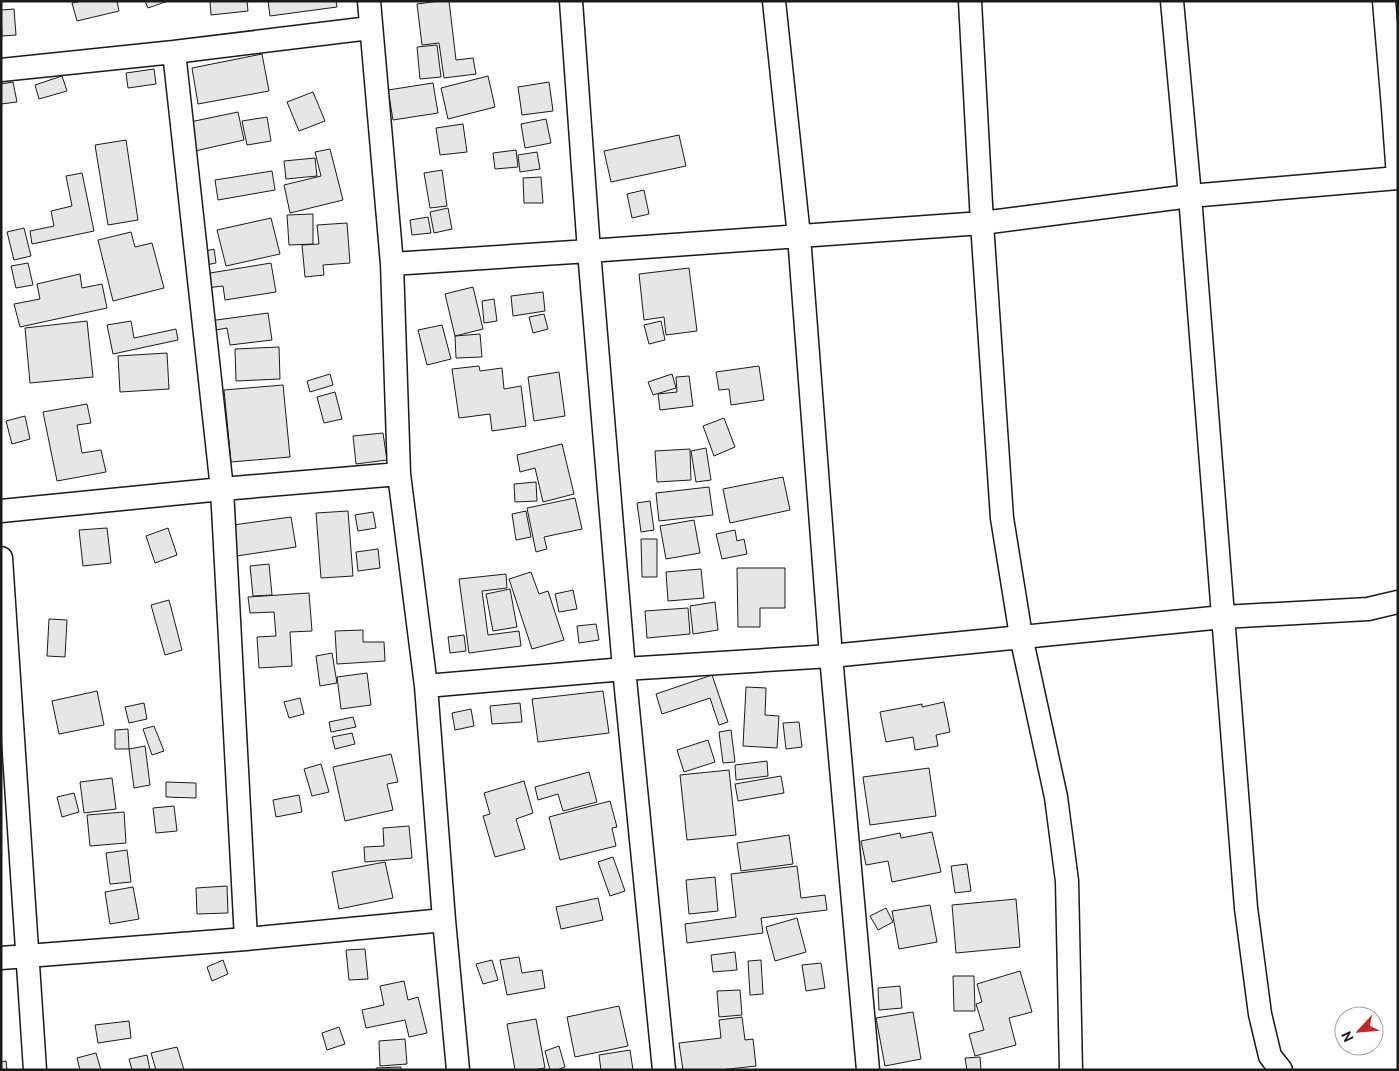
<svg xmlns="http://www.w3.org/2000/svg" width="1399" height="1071" font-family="Overpass,sans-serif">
<rect width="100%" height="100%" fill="#fff"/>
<path fill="#e6e6e6" stroke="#1a1a1a" d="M81,1H117L119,11L77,21L72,3Z
M145,1H168L148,8Z
M210,1H247L248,11L211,15Z
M268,1H336L337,7L270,16Z
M439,1H449L456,60L473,58L476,74L444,78L439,43L422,45L417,4Z
M14,9L16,35L2,36L1,10Z
M437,45L441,77L420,79L417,47Z
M262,54L269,91L198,104L192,68Z
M154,69L156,84L128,88L126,73Z
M62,76L67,91L39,99L35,85Z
M488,76L495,107L448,119L441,88Z
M13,82L17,102L1,104V84Z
M549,82L553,111L522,115L518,87Z
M433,83L438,113L393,120L388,90Z
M313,92L325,121L299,131L287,102Z
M238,112L244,140L195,151L190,122Z
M267,117L271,141L247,145L242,121Z
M546,119L551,143L525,148L521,124Z
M463,124L467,152L440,155L436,128Z
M679,135L686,166L611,182L604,151Z
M126,140L138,220L108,225L95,145Z
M330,149L343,200L290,213L284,185L321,176L315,152Z
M516,150L518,167L495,169L493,153Z
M537,152L540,169L520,172L518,155Z
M315,158L317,176L286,179L284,161Z
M442,170L447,206L430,208L424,173Z
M272,171L275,190L218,200L215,180Z
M82,173L94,231L32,244L30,231L54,226L51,211L72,206L66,176Z
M541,177L543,203H524L523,178Z
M644,190L649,214L632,218L627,194Z
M448,208L452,229L434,233L430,212Z
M313,214V244L289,245L287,215Z
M428,217L431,233L412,235L410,220Z
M271,218L280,254L226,266L217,230Z
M347,223L350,263L323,265L324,275L305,277L302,245L319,244L317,225Z
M24,228L31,256L14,260L7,232Z
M131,232L135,247L152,243L164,288L113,301L98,240Z
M214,249L216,263L195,267L193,254Z
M28,263L33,285L16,288L11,266Z
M271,263L276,292L225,300L223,286L206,288L204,274Z
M689,268L697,331L666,335L664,317L644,320L639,274Z
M80,274L82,288L102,284L107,308L20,327L14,304L40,299L37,284Z
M473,287L483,329L455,336L445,294Z
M543,292L545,311L513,316L511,296Z
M494,299L497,321L484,323L482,301Z
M268,313L272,340L230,345L227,328L210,331L209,321Z
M544,314L548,329L533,333L529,317Z
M87,321L93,377L30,383L25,328Z
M131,321L134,338L176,329L178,340L113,354L107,325Z
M661,321L665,340L649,344L644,325Z
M442,325L451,359L427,365L418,330Z
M480,334L482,357L456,358L455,336Z
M279,347L280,379L236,381L235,349Z
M167,353L169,389L120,392L118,356Z
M479,366L480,371L502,368L504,389L521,386L526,426L492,431L490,414L459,418L452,369Z
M759,366L764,400L731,405L729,389L719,390L716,372Z
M559,372L565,416L534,421L528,377Z
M330,374L333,385L310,392L307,381Z
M672,374L676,388L653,395L648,382Z
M689,376L693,406L660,410L658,394L677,392L676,377Z
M283,385L290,457L231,462L224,390Z
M335,392L342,419L324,423L317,397Z
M87,404L91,423L77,425L82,453L101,450L106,472L57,481L43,412Z
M25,416L30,439L12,444L6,421Z
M724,418L735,447L714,456L703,426Z
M383,433L387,460L356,464L353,436Z
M562,444L574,494L543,502L535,468L520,472L517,455Z
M706,448L711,480L696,482L691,451Z
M690,449L691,480L657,482L655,451Z
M783,477L790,510L730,523L723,489Z
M536,482L537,501L515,502L514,484Z
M709,487L713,515L659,521L656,493Z
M575,498L582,529L544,537L547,549L536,552L527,508Z
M650,501L654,530L641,532L637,503Z
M348,511L353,576L321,578L316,513Z
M526,511L531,537L516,540L512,514Z
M373,512L376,528L358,531L355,515Z
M291,517L296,547L237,556L233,525Z
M694,520L700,553L666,559L660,526Z
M107,528L111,563L83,566L79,530Z
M168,528L177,555L155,563L146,536Z
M735,530L737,541L744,539L747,554L722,559L716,534Z
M641,539H657V577H642Z
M378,549L380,568L358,571L356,552Z
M269,564L272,595L253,596L250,566Z
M737,568H785V608H760V627H738Z
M701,569L704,598L668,601L666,572Z
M531,572L539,594L548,591L564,640L532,649L509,579Z
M506,574L507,588L482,591L488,635L519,631L521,646L469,653L459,579Z
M510,589L517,627L493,631L486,594Z
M573,590L577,609L559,612L555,594Z
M309,593L312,631L290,632L292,666L259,668L257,637L276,636L274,612L250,613L248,597Z
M169,600L182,650L165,655L151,605Z
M715,602L718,630L693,634L690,606Z
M688,608L690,634L647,638L645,611Z
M49,619L67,620L65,657L47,656Z
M596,624L599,640L579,643L577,626Z
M363,630V642H384L385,661L337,664L335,631Z
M464,635L466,651L450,653L448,637Z
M332,653L337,683L320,686L316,656Z
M367,673L371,705L341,709L337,677Z
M712,675L728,722L719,725L710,698L662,714L656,694Z
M746,687L766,688L765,715L779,716L777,748L743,746Z
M97,691L104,725L59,734L52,701Z
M603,691L609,733L538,742L532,699Z
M300,698L304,714L289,718L284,702Z
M944,702L950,732L936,735L938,746L915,750L913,737L886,742L880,712L922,704V707Z
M144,703L147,719L129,723L125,707Z
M520,703L522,722L492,724L490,706Z
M471,709L474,726L455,730L452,713Z
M353,717L356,727L331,732L329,722Z
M799,722L802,747L786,749L783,723Z
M154,726L164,751L152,755L143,729Z
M128,729L129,749H115V730Z
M731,730L735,762L723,763L719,732Z
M352,733L355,744L335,749L332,737Z
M708,740L715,762L684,772L677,750Z
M145,746L150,785L134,788L129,749Z
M391,754L398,782L387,784L393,810L345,821L333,767Z
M767,761L768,776L736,780L735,765Z
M321,764L329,792L312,796L304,769Z
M929,768L936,816L870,825L863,777Z
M729,770L736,835L687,840L680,775Z
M589,772L597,802L563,811L558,794L538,800L535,787Z
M781,776L784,793L738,801L735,784Z
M112,778L116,809L84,813L80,782Z
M524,781L533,813L516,819L525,849L495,857L483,816L490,814L484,793Z
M166,782L196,783V798L166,797Z
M74,793L79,812L62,817L57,797Z
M299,795L302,812L276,817L273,800Z
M610,801L617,827L612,828L616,846L560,860L549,817Z
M174,806L177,831L156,833L153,808Z
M124,812L126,843L90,846L87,815Z
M409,826L412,858L365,862L364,847L384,846L383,828Z
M932,832L941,872L892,882L888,861L866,865L861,841L900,833L901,838Z
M789,835L793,864L741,871L737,843Z
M127,850L131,882L110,884L106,853Z
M613,857L625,891L610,896L598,862Z
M385,862L393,898L339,909L332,872Z
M967,864L971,891L955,893L951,866Z
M797,866L801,898L825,895L827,910L761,918L763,933L687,943L685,924L736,917L731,874Z
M715,877L718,911L689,914L686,880Z
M227,886L228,913L197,914L196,888Z
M133,887L139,919L110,924L105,892Z
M598,898L603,920L561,929L556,907Z
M1016,899L1020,947L956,953L952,905Z
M930,905L937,942L899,949L892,911Z
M886,908L893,922L878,930L870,916Z
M797,918L806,952L775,961L766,927Z
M365,949L368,979L349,980L346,950Z
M735,952L737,970L713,972L711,955Z
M519,957L522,973L542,970L545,988L507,995L500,960Z
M223,960L228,974L212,981L207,967Z
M492,960L498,980L483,984L476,964Z
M761,960L763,994L750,995L748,961Z
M821,963L825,988L806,991L802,965Z
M1020,971L1032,1012L1009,1018L1016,1045L975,1056L969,1034L984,1030L976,1004L982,1002L977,984Z
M953,976H974L975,1011H954Z
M404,981L408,1000L418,997L427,1033L409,1037L405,1020L366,1028L362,1010L384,1005L380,986Z
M900,986L902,1008L879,1010L878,988Z
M740,990L742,1015L719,1017L717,991Z
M619,1006L628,1046L575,1057L567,1017Z
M913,1012L921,1059L885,1066L876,1018Z
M742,1017L745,1040L753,1039L756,1066L720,1070H683L679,1043L721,1038L719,1020Z
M536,1019L545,1068L533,1070H515L507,1024Z
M129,1021L131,1038L98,1043L95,1025Z
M339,1027L345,1044L327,1050L322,1033Z
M405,1039L407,1064L380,1066L379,1041Z
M559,1046L565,1067L557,1070H550L545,1051Z
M177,1047L184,1070H156L151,1053Z
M630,1050L633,1070H601L599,1055Z
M96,1053L101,1070H80L77,1058Z
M147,1055L150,1070H132L129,1059Z
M980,1057L981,1070H967L965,1058Z
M6,1061L7,1070H1V1062Z
M401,1067V1070H376V1068Z"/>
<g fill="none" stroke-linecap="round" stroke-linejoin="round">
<defs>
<path id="street" d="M369,1L392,264L399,474L426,686L444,920L458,1070
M571,1L589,251L624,669L664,1070
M774,1L799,236L831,656L868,1070
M970,1L982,223L1002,518L1021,636L1056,797L1067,881L1071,1070
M1172,1L1190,196L1246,908L1260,1014L1270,1056L1281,1070
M1384,1L1393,108L1398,177
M174,52L222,489L246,939
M1,70L174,52L370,28
M392,264L589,251L982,223L1190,196L1398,178
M1,511L222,489L399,474
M1,558L35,1070
M426,686L624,669L831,656L1223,617L1368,609L1398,602
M1,958L246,939L444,920"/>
</defs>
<use href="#street" stroke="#1a1a1a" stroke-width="25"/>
<use href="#street" stroke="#fff" stroke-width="22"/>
</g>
<rect width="1399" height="1071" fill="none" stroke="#1a1a1a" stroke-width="5"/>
<g transform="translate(1359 1031) rotate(244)"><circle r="24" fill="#ffffff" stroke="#a3a3a3"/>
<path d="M0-4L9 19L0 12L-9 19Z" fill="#c62828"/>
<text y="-8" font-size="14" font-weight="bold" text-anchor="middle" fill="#1a1a1a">N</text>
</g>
</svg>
